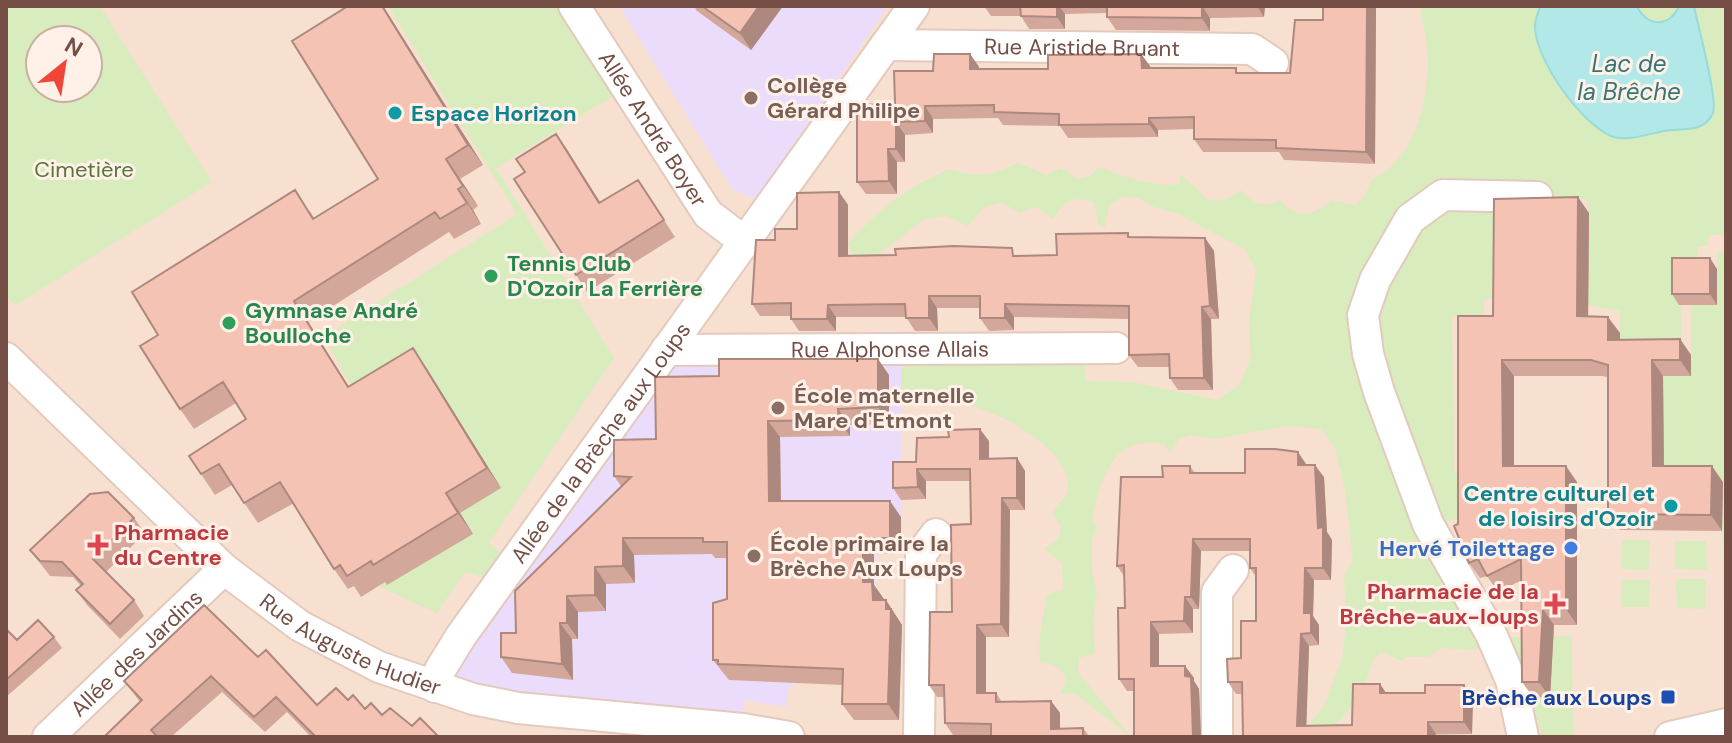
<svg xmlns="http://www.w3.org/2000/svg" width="1732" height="743" font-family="'DM Sans',sans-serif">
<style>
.residential{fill:#f8e0d0;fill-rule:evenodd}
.education{fill:#eadcfa}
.green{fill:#d8ecbd;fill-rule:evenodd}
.water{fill:#b2e8e7;stroke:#98dbda;stroke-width:2}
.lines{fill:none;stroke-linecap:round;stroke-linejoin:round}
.street-casing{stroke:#e4c9bd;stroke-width:34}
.street{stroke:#fff;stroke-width:30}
.wall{fill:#d3a89b}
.shaded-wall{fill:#ac887e}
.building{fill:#f5c3b4;stroke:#ac887e;stroke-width:2}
.education-dot{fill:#8d6e63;stroke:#fff1e7;stroke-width:3}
.culture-dot{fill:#0f9aa8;stroke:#fff1e7;stroke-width:3}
.leisure-dot{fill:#2e9e5b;stroke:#fff1e7;stroke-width:3}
.health-dot{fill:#e0444e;stroke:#fff1e7;stroke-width:3}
.shop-dot{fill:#3f7fe0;stroke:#fff1e7;stroke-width:3}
.transit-dot{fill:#1a4fb4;stroke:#fff1e7;stroke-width:3}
.labels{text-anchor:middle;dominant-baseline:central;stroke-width:6;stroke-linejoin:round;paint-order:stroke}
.street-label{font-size:22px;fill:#754e45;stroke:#fff1e7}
.education-label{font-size:22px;font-weight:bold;fill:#785e54;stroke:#fff1e7;text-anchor:start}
.culture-label{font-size:22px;font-weight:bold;fill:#0d838f;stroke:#fff1e7;text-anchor:start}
.park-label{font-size:22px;fill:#56763a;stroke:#fff1e7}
.leisure-label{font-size:22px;font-weight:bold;fill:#27864d;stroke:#fff1e7;text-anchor:start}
.health-label{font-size:22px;font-weight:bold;fill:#be3a42;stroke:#fff1e7;text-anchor:start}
.shop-label{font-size:22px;font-weight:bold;fill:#366cbe;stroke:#fff1e7;text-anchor:end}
.transit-label{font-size:22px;font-weight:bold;fill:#164399;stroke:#fff1e7;text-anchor:end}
.water-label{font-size:24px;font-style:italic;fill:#357575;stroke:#fff1e7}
</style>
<rect width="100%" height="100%" fill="#feeddf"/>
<!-- residential -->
<path class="residential" d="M6 6H1726V737H6ZM40 40H88V88H40Z"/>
<!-- education -->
<path class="education" d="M619 6H888L757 199 732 189Z
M666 350 902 362V554L875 555V597L884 598V609L789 688 785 707 744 700 741 728 473 699 440 670Z"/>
<!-- green -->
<path class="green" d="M6 6H100L212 182 16 305 6 296ZM40 40H88V88H40Z
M388 6H560L616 94 496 168 614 358 489 543 502 554 485 578 465 572 437 613 382 588 312 476 355 392 323 337 517 214Z
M1421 6H1726V235H1709L1708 246 1698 247V269L1682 305V355L1620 356V311L1588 305 1587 199 1505 197V298L1484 299V316H1452L1454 468 1469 515 1439 524 1491 634 1476 650 1442 648 1428 657H1406L1402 661 1381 652 1374 658 1361 696 1325 737 1304 729 1323 708 1342 658 1346 625 1344 575 1353 561 1345 489 1335 448 1321 429 1288 426 1215 439 1189 435 1179 439 1170 453 1165 445C1113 432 1101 479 1092 518L1097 529 1092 539V570L1097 595 1093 619 1095 653 1079 658 1078 672 1131 737 1074 693 1060 694 1066 680C1062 667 1055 664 1041 663 1036 641 1044 618 1047 595L1063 589 1062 563 1044 549 1059 538 1061 527 1052 512 1067 494C1078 456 1008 417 978 408 957 401 925 406 902 405V362L1085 361V381L1133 382 1217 400 1239 385 1251 358 1249 322 1256 268 1244 249 1176 213 1156 208 1138 198 1121 197 1109 206 1105 227 1099 226 1094 202C1071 195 1066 201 1053 219L1037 207 1019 213 1002 202 983 208 968 226 946 216 925 219 859 269 848 243C881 208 904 189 949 169 980 179 989 175 1018 163L1046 175 1061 168 1078 179 1089 176 1100 167C1122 176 1154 188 1179 184L1181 174 1208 200H1224L1241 190C1252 203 1264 209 1280 200 1295 219 1313 218 1331 200L1355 205 1365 195 1372 179C1420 159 1433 83 1426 37 1424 25 1420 17 1421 6Z
M1717 252H1726L1724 617 1722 531 1640 481V376H1691V305H1717Z
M1622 540H1650L1649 570 1621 569Z
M1675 541H1706L1707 570 1675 569Z
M1676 579H1706V609L1677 608Z
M1621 580H1650L1649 607H1621Z
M1572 636 1573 735 1542 737 1526 675 1511 637Z"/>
<!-- water -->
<path class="water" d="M1540 6H1637C1646 27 1670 28 1679 6H1694C1698 26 1718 100 1713 113 1705 131 1687 129 1671 130 1652 132 1628 143 1611 136 1580 122 1538 63 1535 29 1534 21 1538 14 1540 6Z"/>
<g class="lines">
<defs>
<g id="street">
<path id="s1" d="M574 6 708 214 745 242"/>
<path id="s2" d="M886 45 1252 49 1273 63"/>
<path id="s3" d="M666 350 1116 348"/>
<path id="s4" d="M6 358 224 569 300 626 379 667 473 699 518 708 743 729 789 737"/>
<path id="s5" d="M435 687 440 670 461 636 914 6"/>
<path id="s6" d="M48 737 224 569"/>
<path d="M919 737 921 554 936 534"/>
<path d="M1217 737V592L1233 570"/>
<path d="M1523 737 1511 680 1491 634 1428 524 1379 392 1368 354 1363 315 1375 280 1410 219 1443 195 1537 197"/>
<path d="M1670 737 1726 724"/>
</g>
</defs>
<!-- street casing -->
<use href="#street" class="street-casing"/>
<!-- street -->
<use href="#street" class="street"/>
</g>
<!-- wall -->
<path class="wall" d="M348 6H383L483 165 460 179 478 206 473 210 481 224 454 239 449 232 308 322 349 387 427 369 501 488 460 513 473 534 387 585 385 582 361 597 354 586 348 589 334 569 294 503 258 523 232 485 215 495 201 474 246 419 236 403 194 429 180 409 158 335 310 211 314 218 378 179Z
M694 6H783L751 50 697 11Z
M984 6H1265L1264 17 1210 18V31L1116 30 1107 17V13L1065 14V29H1029L1021 16H991Z
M1323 6H1376L1375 164 1284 160 1279 152H1203L1194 139V129L1158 130V137L1068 138 1060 126 1003 125 998 118 933 119V133L905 135V162H897V194H866L857 182 895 104 933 71 970 54 979 67V69H1048L1141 54 1150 66V68L1240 73H1290L1323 20Z
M556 134 600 202 638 180 675 237 587 292 576 275 525 172Z
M839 192 848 205V256L1057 255 1131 237 1205 238 1214 251 1219 319H1211L1213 390H1178L1170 378 1169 367H1138L1129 355V319L1014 317V330L989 331 980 318V308H937L938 331H915L906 317H836V331H799L791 319V316H760L752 304 775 240 797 229Z
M1589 213 1588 317 1620 333V340L1680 339 1691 355V376H1663L1664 466 1723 482 1722 531 1620 530 1608 514V377L1602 376H1514V466L1577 482V625H1554L1550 698 1533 697 1522 682V580L1498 592 1487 576 1480 578 1469 563 1458 524 1493 316Z
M1717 269V305H1679L1672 294Z
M889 375V424L850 425V436L780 437 781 501 901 517V554H874V585L902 625 899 720H854L842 704 843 685 729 680 713 660 727 599V558H715L712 554 634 555 635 583 606 584V611L578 612V639H572L573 680 512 673 501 657 516 633 621 486 614 476 656 439 719 376Z
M949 437 989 441V459L1017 458 1025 471V510H1010L1009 637H986V693H996L1002 702 1051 701 1060 713V729L1083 728 1089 736H1134V691H1127L1119 679 1125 608 1124 576 1117 566 1163 477 1190 466 1195 473H1245L1298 452 1306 465 1324 477 1327 532 1332 540 1331 580H1314L1313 616 1319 625V645L1309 646 1306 726 1352 725 1380 684 1386 693 1473 697 1472 734 1243 737 1242 694H1236L1228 682 1241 658 1256 621V577L1250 568V551H1201L1199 609H1193V633L1159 634V666H1185L1194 678V681L1199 689 1201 737 991 736 953 735 945 723 944 697H937L929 685 952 612 971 524 970 481H926V499L901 500 893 488 916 462Z
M134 518 145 533 106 572 134 600 144 616 120 639 87 605 76 590 81 586 73 577 50 576 30 550Z
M6 632 17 640 54 637 62 648 6 697Z
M258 657 317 705 348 700 365 709 439 737H311L287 712 265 732 222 692 171 737H104L140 702 124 681Z"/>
<!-- shaded-wall -->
<path class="shaded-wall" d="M382 6H383L483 165 468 145Z
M759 6H783L751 50 740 33Z
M1057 6H1059L1065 14V29L1057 17Z
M1202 6 1210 18V31L1202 18Z
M1257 6H1265L1264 17Z
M1367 6H1376L1375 164 1366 152Z
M970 54 979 67V81L970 69Z
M1141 54 1150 66V81L1142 68Z
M925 106 933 119V133L925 121Z
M1149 118 1158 130V137L1149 124Z
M896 122 905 135V162L896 149Z
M556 134 568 151 611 220 599 203Z
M888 149 897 162V194L889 181Z
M446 159 460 179 478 206 463 186Z
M458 189 473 210 481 224 467 203Z
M839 192 848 205V269L839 256Z
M1578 197 1589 213 1588 332 1577 316Z
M1205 238 1214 251 1219 319 1210 306Z
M1710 258 1717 269V305L1710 294Z
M929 296 937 308 938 331 929 318Z
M294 301 308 322 362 408 348 387Z
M1005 304 1014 317V330L1005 318Z
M828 305 836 317V331L827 319Z
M1202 307 1211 319 1213 390 1204 378Z
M1608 317 1620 333V356L1608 340Z
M1680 339 1691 355V376L1680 360Z
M413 348 427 369 501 488 487 468Z
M878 359 889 375V424L878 407Z
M1502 360 1514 376V482L1503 466Z
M1652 360 1663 376 1664 481 1653 466Z
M838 409 850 425V436L839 420Z
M768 421 780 437 781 517 769 501Z
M980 429 989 441V471L980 459Z
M1298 452 1306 464V477L1298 465Z
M1017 458 1025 471V510L1017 498Z
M1315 465 1324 477 1327 532 1332 540 1331 580 1323 568 1318 528Z
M1566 466 1577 482V625L1566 609Z
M1712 466 1723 482 1722 531 1711 515Z
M917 469 926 481V499L918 487Z
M446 493 460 513 473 534 458 513Z
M1002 498 1010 510 1009 637 1001 624Z
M890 501 901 517V554L890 538Z
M623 538 634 555 635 583 623 566Z
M863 538 874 554V585L884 599V616L873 600 863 582Z
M1193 539 1201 551 1199 609 1191 597Z
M595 567 606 584V611L595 595Z
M1305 568 1314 580 1313 616 1319 625V645L1311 633 1304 613Z
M567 596 578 612V639L567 623Z
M1185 597 1193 609V633L1184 621Z
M886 600 902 625 899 720 888 704Z
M1543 609 1554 625 1550 698 1539 682Z
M1151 622 1159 634V678L1151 666Z
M560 623 572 639 573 680 562 664Z
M977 625 986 637V705L977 693Z
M1301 634 1309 646 1306 737 1297 726Z
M1185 666 1194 678V681L1199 689 1201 737H1193L1185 676Z
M1380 684 1388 696 1380 693Z
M1464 685 1473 697 1472 734 1464 722Z
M1051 701 1060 713V737L1051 729Z
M1428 722 1436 734V737H1428Z"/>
<!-- building -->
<path class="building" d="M348 6H382L468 145 446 159 463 186 458 189 467 203 440 219 435 212 294 301 348 387 413 348 487 468 446 493 458 513 373 565 371 561 347 576 340 565 334 569 280 482 244 503 219 464 201 474 189 456 246 419 223 382 180 409 140 346 158 335 132 292 295 190 313 219 378 179 292 41Z
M702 6H759L740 33Z
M1020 6H1057V17L1021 16Z
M1107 6H1206H1202V18L1107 17Z
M1323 6H1367L1366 152 1276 148V140L1194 139V117L1149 118V124L1059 125V114L994 112V105L925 106V121L896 122V149H888L889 181 857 182V105L895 104 894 71H933L934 54H970V69H1048V55L1141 54 1142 68H1236V73H1290L1295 20H1323Z
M556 134 599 203 638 180 664 220 576 275 514 179 525 172 516 159Z
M839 192V256L896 255 895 249 954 246 1012 248 1013 256 1057 255 1056 234 1128 233V237L1205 238 1210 306 1202 307 1204 378H1170L1169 354 1129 355V306L1005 304V318H980V296H929V318H906L905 304 828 305 827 319H791V303L752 304 756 240H775V229H797V193Z
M1578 197 1577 316 1608 317V340L1680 339V360H1652L1653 466H1712L1711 515 1608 514V365L1591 360H1502L1503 466H1566V609H1543L1539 682H1522L1521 559 1487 576 1478 559 1469 563 1454 526 1458 524V316H1493L1494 199Z
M1672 258H1710V294H1672Z
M719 359H878V407L838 409 839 420 768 421 769 501H890V538H863V582H872L873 600H886V609H891L888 704H842L843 669 718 664V660H713V603L727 599V542H703V538H623V566L595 567V595L567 596V623H560L562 664 501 657V633H516L515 591 631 477 614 476V440L656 439 655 377 719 376Z
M980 429V459L1017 458V498H1002L1001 624 977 625V693H996V702L1051 701V729L1083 728V736H1134V679H1119L1118 608H1125L1124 565 1117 566 1121 477H1163L1162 466H1190V473H1245V449H1275L1298 452V465H1315L1318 528 1323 527V568H1305L1304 613H1311V633L1301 634 1297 726 1352 725 1353 684H1380V693H1425V685H1464V722H1428V737H1243L1242 682H1228L1227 659 1241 658V621H1256V568H1250V539H1193L1191 597H1185L1184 621 1151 622V666H1185V676L1191 677 1193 737H991V724L945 723 944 685H929L930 612H952L951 525 971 524 970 469H917L918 487 893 488V462H916L917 438 949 437 948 430Z
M108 492 134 518 93 559 134 600 110 624 76 590 83 584 62 562 40 561 30 550 90 494Z
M204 605 258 657 266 650 317 705 336 688 348 700 353 695 365 709 371 703 382 715 390 708 412 726 420 718 439 737H316L276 697 254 717 211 676 151 730 158 737H104L142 700 124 681Z
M38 620 54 637 6 680V632L7 630 17 640Z"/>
<!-- markers -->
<g class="education-dot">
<circle cx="751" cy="98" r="8"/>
<circle cx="778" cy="408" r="8"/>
<circle cx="754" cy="556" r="8"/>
</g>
<g class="culture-dot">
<circle cx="395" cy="113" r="8"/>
<circle cx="1671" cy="506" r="8"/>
</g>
<g class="leisure-dot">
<circle cx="491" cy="276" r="8"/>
<circle cx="229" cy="323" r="8"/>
</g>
<g class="health-dot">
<path d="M94 533h8v8h8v8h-8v8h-8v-8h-8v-8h8z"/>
<path d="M1551 592h8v8h8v8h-8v8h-8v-8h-8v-8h8z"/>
</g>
<circle class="shop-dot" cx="1571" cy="548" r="8"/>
<rect class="transit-dot" x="1660" y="689" width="16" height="16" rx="4"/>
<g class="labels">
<!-- street labels -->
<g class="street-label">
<text stroke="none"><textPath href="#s2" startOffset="196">Rue Aristide Bruant</textPath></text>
<text stroke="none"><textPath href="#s1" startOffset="146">Allée André Boyer</textPath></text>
<text stroke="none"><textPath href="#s3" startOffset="224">Rue Alphonse Allais</textPath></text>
<text stroke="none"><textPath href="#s5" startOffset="296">Allée de la Brèche aux Loups</textPath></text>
<text stroke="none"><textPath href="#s4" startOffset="452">Rue Auguste Hudier</textPath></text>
<text stroke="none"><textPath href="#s6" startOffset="122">Allée des Jardins</textPath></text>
</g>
<!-- education labels -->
<g class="education-label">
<text x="767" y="85">Collège<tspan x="767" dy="25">Gérard Philipe</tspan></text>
<text x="794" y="395">École maternelle<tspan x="794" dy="25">Mare d'Etmont</tspan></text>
<text x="770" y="543">École primaire la<tspan x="770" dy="25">Brèche Aux Loups</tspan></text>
</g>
<!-- culture labels -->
<g class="culture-label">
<text x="411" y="113">Espace Horizon</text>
<text x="1655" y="493" text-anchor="end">Centre culturel et<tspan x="1655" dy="25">de loisirs d'Ozoir</tspan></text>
</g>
<!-- park labels -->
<g class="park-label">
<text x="84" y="169">Cimetière</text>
</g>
<!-- leisure labels -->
<g class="leisure-label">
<text x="507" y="263">Tennis Club<tspan x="507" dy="25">D'Ozoir La Ferrière</tspan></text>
<text x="245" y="310">Gymnase André<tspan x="245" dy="25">Boulloche</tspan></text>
</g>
<!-- health labels -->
<g class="health-label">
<text x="114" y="532">Pharmacie<tspan x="114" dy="25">du Centre</tspan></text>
<text x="1539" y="591" text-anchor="end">Pharmacie de la<tspan x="1539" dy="25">Brêche-aux-loups</tspan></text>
</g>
<!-- shop labels -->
<g class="shop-label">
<text x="1555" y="548">Hervé Toilettage</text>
</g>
<!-- transit labels -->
<g class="transit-label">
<text x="1652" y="697">Brèche aux Loups</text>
</g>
<!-- water labels -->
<g class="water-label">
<text x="1629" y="63">Lac de<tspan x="1629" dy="28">la Brêche</tspan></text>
</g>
</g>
<!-- border -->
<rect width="1732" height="743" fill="none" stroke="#754e45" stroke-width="16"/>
<!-- north arrow -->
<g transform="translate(64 64) rotate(30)"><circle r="38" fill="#fff1e7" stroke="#c8b0a6" stroke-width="2"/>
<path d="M0-6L14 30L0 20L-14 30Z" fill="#f1453a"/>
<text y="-12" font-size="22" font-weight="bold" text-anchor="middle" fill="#754e45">N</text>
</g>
</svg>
